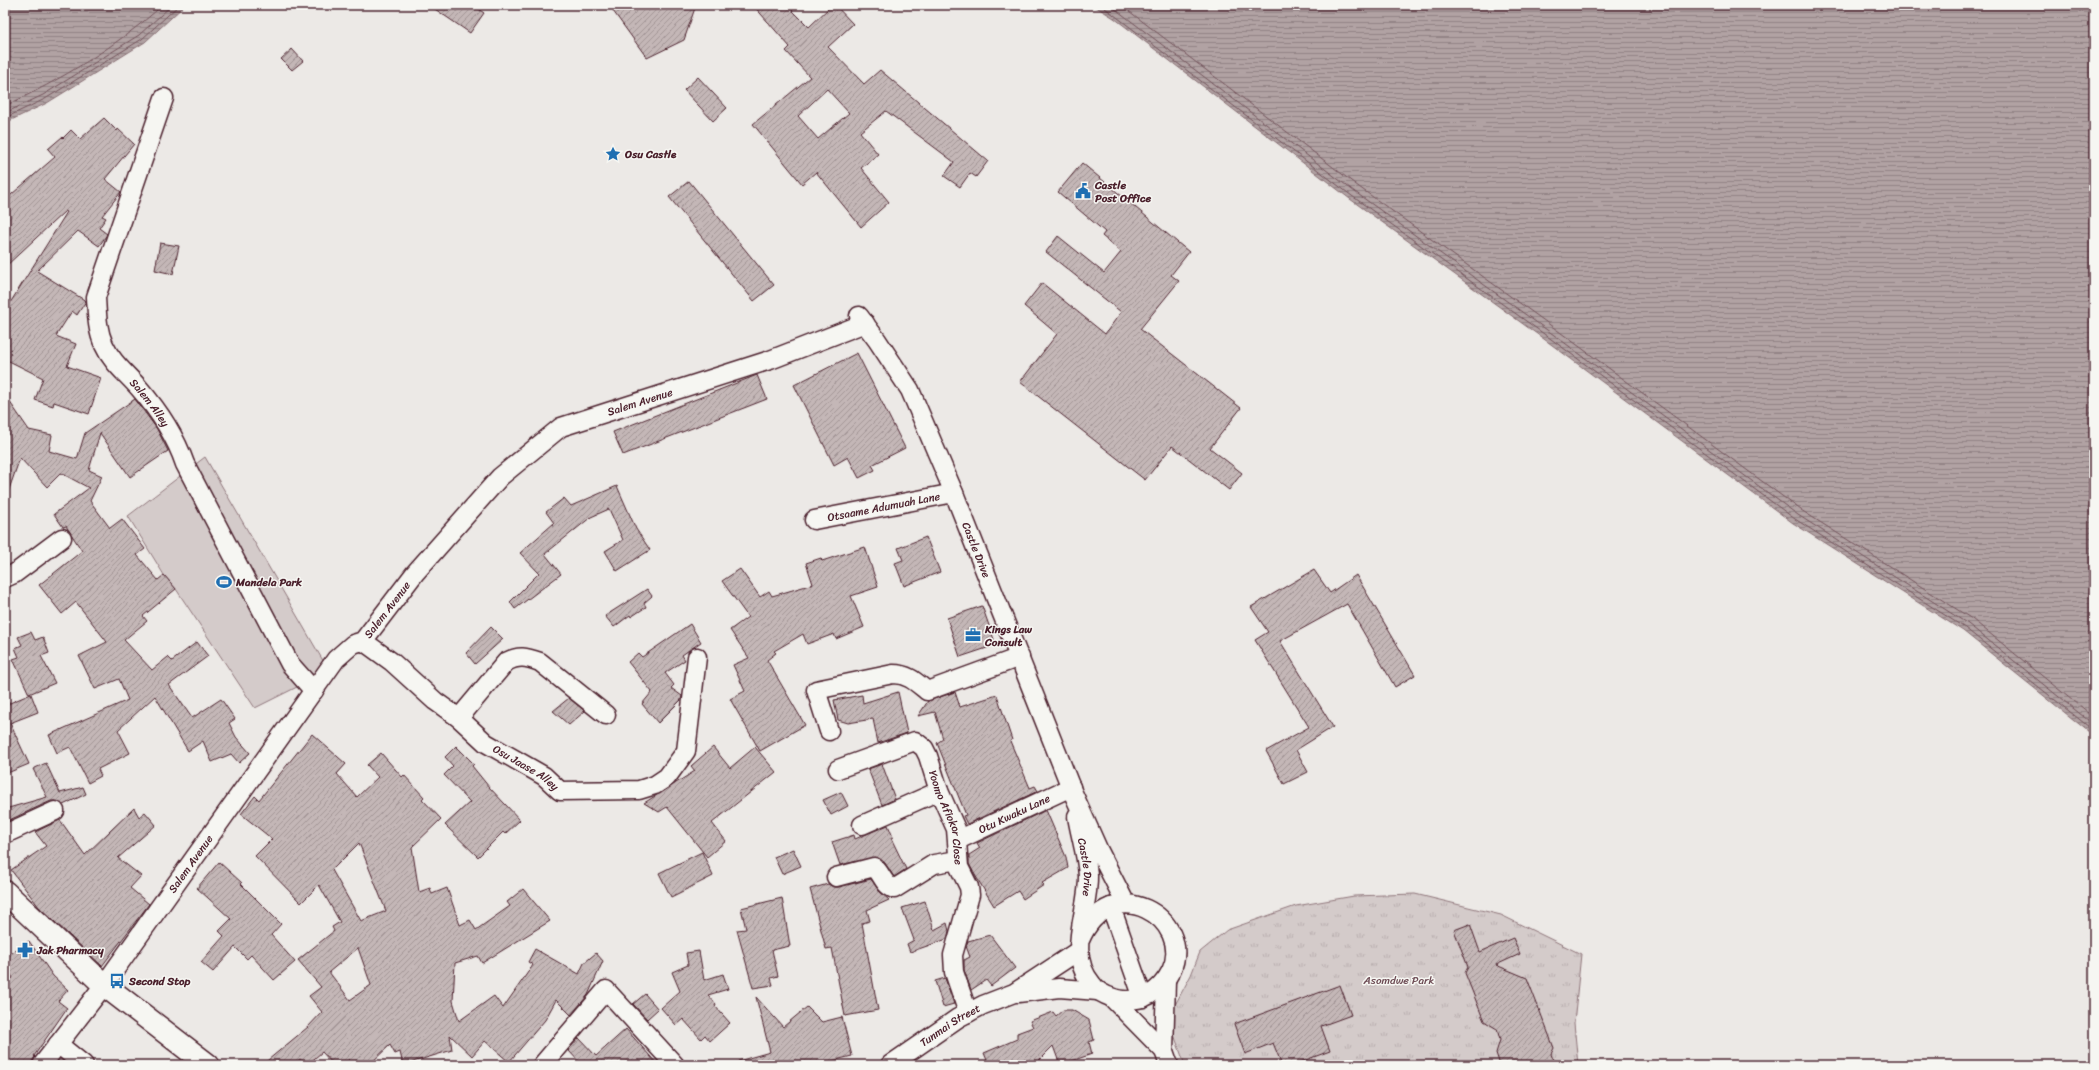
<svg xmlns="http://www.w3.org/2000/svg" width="2099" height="1070" font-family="Sriracha,sans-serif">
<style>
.grass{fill:#d4cbca;stroke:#8f757a}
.park{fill:url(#park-tufts);stroke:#8f757a}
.water{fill:url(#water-rules);stroke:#886e73}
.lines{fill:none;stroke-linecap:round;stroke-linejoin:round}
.shore{stroke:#73535b;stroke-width:1}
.building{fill:url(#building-hatch);stroke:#4a1f2b;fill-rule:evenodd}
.minor-casing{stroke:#4a1f2b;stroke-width:21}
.primary-casing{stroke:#4a1f2b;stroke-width:25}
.minor{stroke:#f6f6f2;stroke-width:18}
.primary{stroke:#f6f6f2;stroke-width:22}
.labels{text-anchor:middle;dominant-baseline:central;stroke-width:3;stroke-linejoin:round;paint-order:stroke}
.poi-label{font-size:11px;font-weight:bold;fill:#4a1f2b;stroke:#f6f6f2;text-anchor:start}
.street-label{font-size:11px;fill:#4a1f2b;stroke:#f6f6f2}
.park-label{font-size:11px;fill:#6c4a53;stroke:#f6f6f2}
</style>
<defs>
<pattern id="park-tufts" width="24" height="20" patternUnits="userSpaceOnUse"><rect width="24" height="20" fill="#d4cbca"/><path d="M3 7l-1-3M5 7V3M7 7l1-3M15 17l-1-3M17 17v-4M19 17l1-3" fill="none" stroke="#b8aeae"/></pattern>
<pattern id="water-rules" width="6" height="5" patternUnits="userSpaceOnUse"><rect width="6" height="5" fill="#b1a2a3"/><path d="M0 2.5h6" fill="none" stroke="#928385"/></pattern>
<pattern id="building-hatch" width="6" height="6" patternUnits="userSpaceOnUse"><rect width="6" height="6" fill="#c4b7b7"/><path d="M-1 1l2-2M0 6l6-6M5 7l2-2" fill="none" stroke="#a19495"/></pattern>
</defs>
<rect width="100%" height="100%" fill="#ece9e6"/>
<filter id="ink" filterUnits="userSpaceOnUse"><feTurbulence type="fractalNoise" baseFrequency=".025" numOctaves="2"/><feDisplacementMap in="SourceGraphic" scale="8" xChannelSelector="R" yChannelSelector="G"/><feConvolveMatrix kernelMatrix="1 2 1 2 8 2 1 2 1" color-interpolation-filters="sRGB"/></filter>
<g filter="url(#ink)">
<!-- grass -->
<path class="grass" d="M205 457 329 671 255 708 176 589 164 575 128 516Z"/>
<!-- park -->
<path class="park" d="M1415 894 1501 915 1581 954 1574 1023 1578 1065H1185L1168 1018 1191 975 1200 952 1227 930 1296 906 1354 896Z"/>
<!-- water -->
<path class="water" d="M5 5H185L145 42 47 103 5 123Z
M1093 5H2094V736L1963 631 1793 523 1548 342 1350 199 1114 18Z"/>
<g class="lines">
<!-- shore -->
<path class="shore" d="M1101 5 1352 196 1551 339 1795 519 1965 628 2094 731
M1110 5 1355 192 1554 335 1798 515 1968 624 2094 725
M1121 5 1359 187 1557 330 1801 510 1972 619 2094 718
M5 106C61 80 117 46 163 5
M5 113 43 95 139 35 172 5
M5 118 45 99 142 39 179 5"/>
</g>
<!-- building -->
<path class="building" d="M429 5H473L484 13 470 33Z
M620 5H696L684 40 647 58 613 11Z
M753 5H787L809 27 832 5H835L853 24 828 47 864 84 880 70 988 161 976 177 970 173 960 187 944 176 954 162 886 111 860 132 878 154 861 168 889 202 861 227 816 172 802 184 753 124 810 77 786 51 790 47ZM827 89 849 113 818 139 798 116Z
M292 49 303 61 292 70 281 59Z
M698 77 727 108 713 121 684 90Z
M104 118 117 131 118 129 134 144 105 179 121 192 102 216 106 218 99 228 107 234 106 236 99 246 78 231 37 271 86 301 77 315 72 311 56 336 76 344 67 366 101 378 89 414 54 402 53 406 35 400 43 378 5 359V311L67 212 65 211 5 267V200L55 157 48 149 62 137 63 138 71 130 80 139Z
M1082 163 1189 252 1171 275 1179 281 1140 329 1241 408 1210 448 1242 473 1229 490 1172 446 1145 480 1020 382 1057 334 1024 306 1042 283 1105 334 1121 312 1046 252 1058 236 1104 273 1121 252 1102 236 1105 232 1058 192Z
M689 181 774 285 754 301 669 197Z
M160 243 179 246 173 274 155 270Z
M857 353 905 448 872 465 875 470 859 478 848 457 834 465 794 385Z
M757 375 767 399 623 455 613 432Z
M5 395 29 430 52 435 49 451 77 459 85 433 135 399 157 429 168 451 130 477 100 433 89 470 102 476 90 501 110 528 122 519 145 549 137 555 158 580 164 575 176 589 143 616 147 621 124 640 152 670 168 657 172 661 197 642 208 656 169 685 192 718 221 699 235 719 229 723 236 737 250 753 239 763 231 754 212 762 203 741 188 751 155 696 118 730 130 753 98 769 101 776 88 783 70 747 57 753 49 735 128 700 119 679 95 689 79 656 107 642 76 602 62 614 39 585 82 551 66 526 63 527 54 514 89 488 61 473 47 487 20 458 7 495H5Z
M617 486 636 529 650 550 617 571 605 551 623 540 609 509 591 517 545 554 561 574 515 609 510 602 539 573 520 553 554 523 546 512 564 498 571 506Z
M926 537 940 572 904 586 895 563 903 560 898 548Z
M865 547 878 587 851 596 864 627 836 639 834 634 807 644 803 634 774 651 776 653 767 660 805 725 760 751 730 699 745 691 733 665 749 658 730 630 748 617 722 581 740 569 760 597 769 591 772 596 813 584 806 563 821 558 822 561Z
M1314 570 1330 593 1356 575 1415 675 1395 687 1347 604 1280 641 1333 727 1296 750 1308 772 1284 784 1266 751 1309 727 1255 640 1268 632 1251 607Z
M647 589 652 596 644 603 646 607 631 617 630 615 614 627 605 616Z
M982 606 996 645 960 657 947 618Z
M690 624 701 642 682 655 685 660 665 673 674 685 671 688 682 696 681 700 658 723 642 704 652 692 628 662 638 653 642 657Z
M491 627 503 639 475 664 466 653Z
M31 632 35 640 43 637 49 653 41 656 55 683 29 694 13 659 19 657 15 648 22 645 18 637Z
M898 692 907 733 878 743 873 719 848 723 838 720 834 700 862 695 863 703Z
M955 692 960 707 997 695 1012 740 1010 741 1030 788 1035 786 1038 791 967 824 963 816 966 815 937 743 943 739 935 712 918 716 928 701Z
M31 694 38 712 10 723 29 764 5 774V705Z
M569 698 585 711 569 725 553 711Z
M312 734 346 764 337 774 357 797 378 777 367 765 381 753 402 777 404 775 424 797 422 799 441 819 412 847 419 892 430 888 432 894 447 888 460 925 470 920 476 930 510 906 507 902 523 889 550 921 482 963 478 956 455 963 453 1001 459 1021 494 996 503 1008 533 965 528 962 535 949 579 974 584 963 596 953 603 961 588 995 571 1015 556 1000 545 1020 509 1062 485 1041 472 1056 450 1035 452 1050 403 1065 400 1052 395 1054 390 1045 369 1065H355L349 1059 343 1065H334L322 1052 307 1065 300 1059 293 1065H262L308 1027 322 1012 309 996 321 987 298 960 334 931 332 927 340 922 319 885 301 903 255 856 272 839 241 814 255 796 259 800ZM359 843 386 911 361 921 332 870ZM358 948 371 985 350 1000 329 972Z
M456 746 474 764 472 766 489 787 520 820 505 834 503 832 478 857 445 825 470 802 444 775 453 766 445 757Z
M713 747 730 768 755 747 776 772 712 823 726 841 707 857 667 807 659 812 644 803 695 771 691 766Z
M46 763 60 793 83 787 86 794 63 805 56 801H51L5 822V809L47 797 33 769Z
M882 764 895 799 882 805 868 769Z
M841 792 848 806 831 815 823 800Z
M134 808 139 817 145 812 156 825 118 858 141 876 130 888 149 904 102 966 39 907 11 870 46 846 35 832 60 820 85 855Z
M1046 810 1066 857 1068 868 1042 883 1044 885 1023 899 1018 891 994 906 975 875 969 864V855L980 848 977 843Z
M888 825 893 837 891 838 906 869 894 877 885 863 876 857 840 865 832 842 854 835 855 839Z
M793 849 801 866 782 874 774 857Z
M702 852 713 876 671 897 659 873Z
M219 862 242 883 241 884 281 924 271 935 295 962 274 980 251 955 247 959 235 947 213 972 201 962 224 936 219 931 231 919 197 888Z
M871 879 879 891 889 900 867 910 870 921 862 923 878 1010 845 1016 832 948 826 949 810 889 828 884 833 887H839Z
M782 898 790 946 772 950 778 976 771 978 773 985 753 988 737 930 746 929 741 908Z
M925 901 934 930 947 923 949 931 947 939 910 952 907 944 914 940 902 908Z
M1470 924 1480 952 1513 938 1520 954 1496 965 1527 978 1554 1048 1551 1054 1555 1065H1500L1496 1053 1500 1040 1497 1029 1484 1021 1465 973 1468 967 1454 930Z
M990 935 1015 968 991 986 986 980 971 990 964 970V960L970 957 966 946 968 941Z
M29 941 53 976 68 990 58 1001 67 1008 34 1056 35 1057 30 1065H5V983L13 978 5 965V957Z
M699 951 704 980 723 974 728 989 708 995 716 1004 715 1006 730 1023 710 1041 705 1035 701 1039 683 1019 676 1025 661 1008 680 991 672 972 688 965 686 953Z
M945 978 954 1004 943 1007 935 981Z
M1340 985 1351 1015 1321 1026 1330 1051 1292 1065H1282L1273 1043 1245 1054 1234 1024Z
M645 994 658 1009 647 1019 633 1004Z
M756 997 783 1027 807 1007 822 1022 842 1017 852 1056 815 1065H739L738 1061 770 1052Z
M1063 1010H1072L1089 1020 1094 1040 1089 1042 1092 1054 1060 1065 1053 1046 1035 1064 989 1065 984 1053 1017 1039V1033L1033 1027 1030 1021 1053 1012 1056 1016Z
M626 1029 658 1065H582L568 1050 579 1038 596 1056Z"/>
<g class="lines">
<defs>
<g id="minor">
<path id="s1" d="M164 98 96 297C97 314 97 330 104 345 112 363 127 374 139 388 159 411 175 435 185 464L290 664 314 691"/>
<path id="s2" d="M859 316 877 340 910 390 954 493 1073 793 1098 849 1126 904"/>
<path id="s3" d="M814 520 954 493"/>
<path d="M5 578 14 574 62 538"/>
<path id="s4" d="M363 641 392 662 435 701 459 718 486 743 544 776 560 791 639 790 655 785 667 777 686 751 697 657"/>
<path d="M459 718 506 662C519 655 526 657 540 662L606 715"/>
<path d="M829 731 816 690 893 674C908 674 916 682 927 691L1020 657"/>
<path id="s5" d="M838 769 915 741 924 748 928 756 939 791 956 829 959 867 969 887 970 895 953 955 954 972 968 1013"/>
<path id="s6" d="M1077 816C1080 835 1087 856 1088 876 1089 912 1065 952 1092 984 1094 987 1097 990 1100 992 1115 1001 1133 1003 1149 995 1159 989 1166 981 1171 971 1195 919 1111 868 1080 940"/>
<path d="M862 825 939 791"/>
<path d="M5 834 55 811"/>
<path id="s7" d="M958 840 1071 787"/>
<path d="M836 877 874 867C882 873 883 885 894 889L934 864 958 860"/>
<path d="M1111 907 1143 998"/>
<path d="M1166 981 1164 1051 1169 1065"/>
<path d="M1018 993 1059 988 1098 991"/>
<path d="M1112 998 1164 1051"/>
<path d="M58 1044 84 1065"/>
<path id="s8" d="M42 1065 104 985 336 659 353 644 363 641 415 573 500 477 561 427 770 360 865 323"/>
<path d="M542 1065 606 990 675 1065"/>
<path id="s9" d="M890 1065 958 1018 983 1005 1014 993 1078 951"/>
</g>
<path id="primary" d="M5 892 104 985 208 1065"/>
</defs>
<!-- minor casing -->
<use href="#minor" class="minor-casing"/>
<!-- primary casing -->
<use href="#primary" class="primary-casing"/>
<!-- minor -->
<use href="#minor" class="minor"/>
<!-- primary -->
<use href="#primary" class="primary"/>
</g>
</g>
<!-- icons -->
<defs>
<symbol id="sight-bare" viewBox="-9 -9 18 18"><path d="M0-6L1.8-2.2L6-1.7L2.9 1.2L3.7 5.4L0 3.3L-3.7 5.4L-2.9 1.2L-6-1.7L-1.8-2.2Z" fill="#1f6fb2" stroke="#f6f6f2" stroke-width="2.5" paint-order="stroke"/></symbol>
<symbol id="civic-bare" viewBox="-9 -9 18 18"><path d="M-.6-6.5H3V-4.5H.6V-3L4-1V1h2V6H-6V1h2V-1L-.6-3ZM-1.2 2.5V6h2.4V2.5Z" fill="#1f6fb2" stroke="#f6f6f2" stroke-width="2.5" paint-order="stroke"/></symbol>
<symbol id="stadium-bare" viewBox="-9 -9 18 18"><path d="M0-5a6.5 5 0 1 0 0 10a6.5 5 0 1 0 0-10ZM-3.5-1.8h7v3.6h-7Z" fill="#1f6fb2" stroke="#f6f6f2" stroke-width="2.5" paint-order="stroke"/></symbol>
<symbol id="office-bare" viewBox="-9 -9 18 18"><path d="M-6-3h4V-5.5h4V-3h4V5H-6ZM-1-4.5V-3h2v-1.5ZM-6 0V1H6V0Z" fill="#1f6fb2" stroke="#f6f6f2" stroke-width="2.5" paint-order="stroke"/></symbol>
<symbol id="pharmacy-bare" viewBox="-9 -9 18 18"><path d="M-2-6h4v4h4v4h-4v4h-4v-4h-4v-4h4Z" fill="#1f6fb2" stroke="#f6f6f2" stroke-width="2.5" paint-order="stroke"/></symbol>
<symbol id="bus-bare" viewBox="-9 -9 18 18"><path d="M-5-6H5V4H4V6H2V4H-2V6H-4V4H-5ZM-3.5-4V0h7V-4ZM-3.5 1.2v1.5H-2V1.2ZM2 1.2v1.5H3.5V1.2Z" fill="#1f6fb2" stroke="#f6f6f2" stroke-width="2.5" paint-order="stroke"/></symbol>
</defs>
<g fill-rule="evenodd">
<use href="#sight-bare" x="602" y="143" width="22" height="22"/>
<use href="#civic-bare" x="1072" y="180" width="22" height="22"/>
<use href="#stadium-bare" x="213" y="571" width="22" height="22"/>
<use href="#office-bare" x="962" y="624" width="22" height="22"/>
<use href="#pharmacy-bare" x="14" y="939" width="22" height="22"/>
<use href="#bus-bare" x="106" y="970" width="22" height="22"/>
</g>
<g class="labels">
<!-- poi labels -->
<g class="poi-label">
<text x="625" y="154">Osu Castle</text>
<text x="1095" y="185">Castle<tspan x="1095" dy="13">Post Office</tspan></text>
<text x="236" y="582">Mandela Park</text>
<text x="985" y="629">Kings Law<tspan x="985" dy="13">Consult</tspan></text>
<text x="37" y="950">Jak Pharmacy</text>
<text x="129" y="981">Second Stop</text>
</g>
<!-- street labels -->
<g class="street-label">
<text stroke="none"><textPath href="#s8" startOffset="910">Salem Avenue</textPath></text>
<text stroke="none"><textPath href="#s1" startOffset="333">Salem Alley</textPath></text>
<text stroke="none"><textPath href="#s3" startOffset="71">Otsaame Adumuah Lane</textPath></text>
<text stroke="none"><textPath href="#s2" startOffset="263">Castle Drive</textPath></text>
<text stroke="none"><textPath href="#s8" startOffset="574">Salem Avenue</textPath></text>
<text stroke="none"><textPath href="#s4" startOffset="207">Osu Jaase Alley</textPath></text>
<text stroke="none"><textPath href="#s7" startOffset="62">Otu Kwaku Lane</textPath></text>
<text stroke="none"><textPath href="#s5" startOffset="167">Yoomo Afiokor Close</textPath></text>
<text stroke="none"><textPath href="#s8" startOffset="250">Salem Avenue</textPath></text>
<text stroke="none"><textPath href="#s6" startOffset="52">Castle Drive</textPath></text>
<text stroke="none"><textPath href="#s9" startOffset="72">Tunmai Street</textPath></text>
</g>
<!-- park labels -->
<g class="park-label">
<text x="1399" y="980">Asomdwe Park</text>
</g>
</g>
<!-- margin -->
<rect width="2099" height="1070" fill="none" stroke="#f6f6f2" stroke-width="20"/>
<rect x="10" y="10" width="2079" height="1050" fill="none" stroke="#4a1f2b" stroke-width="1.5" filter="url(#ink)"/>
</svg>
